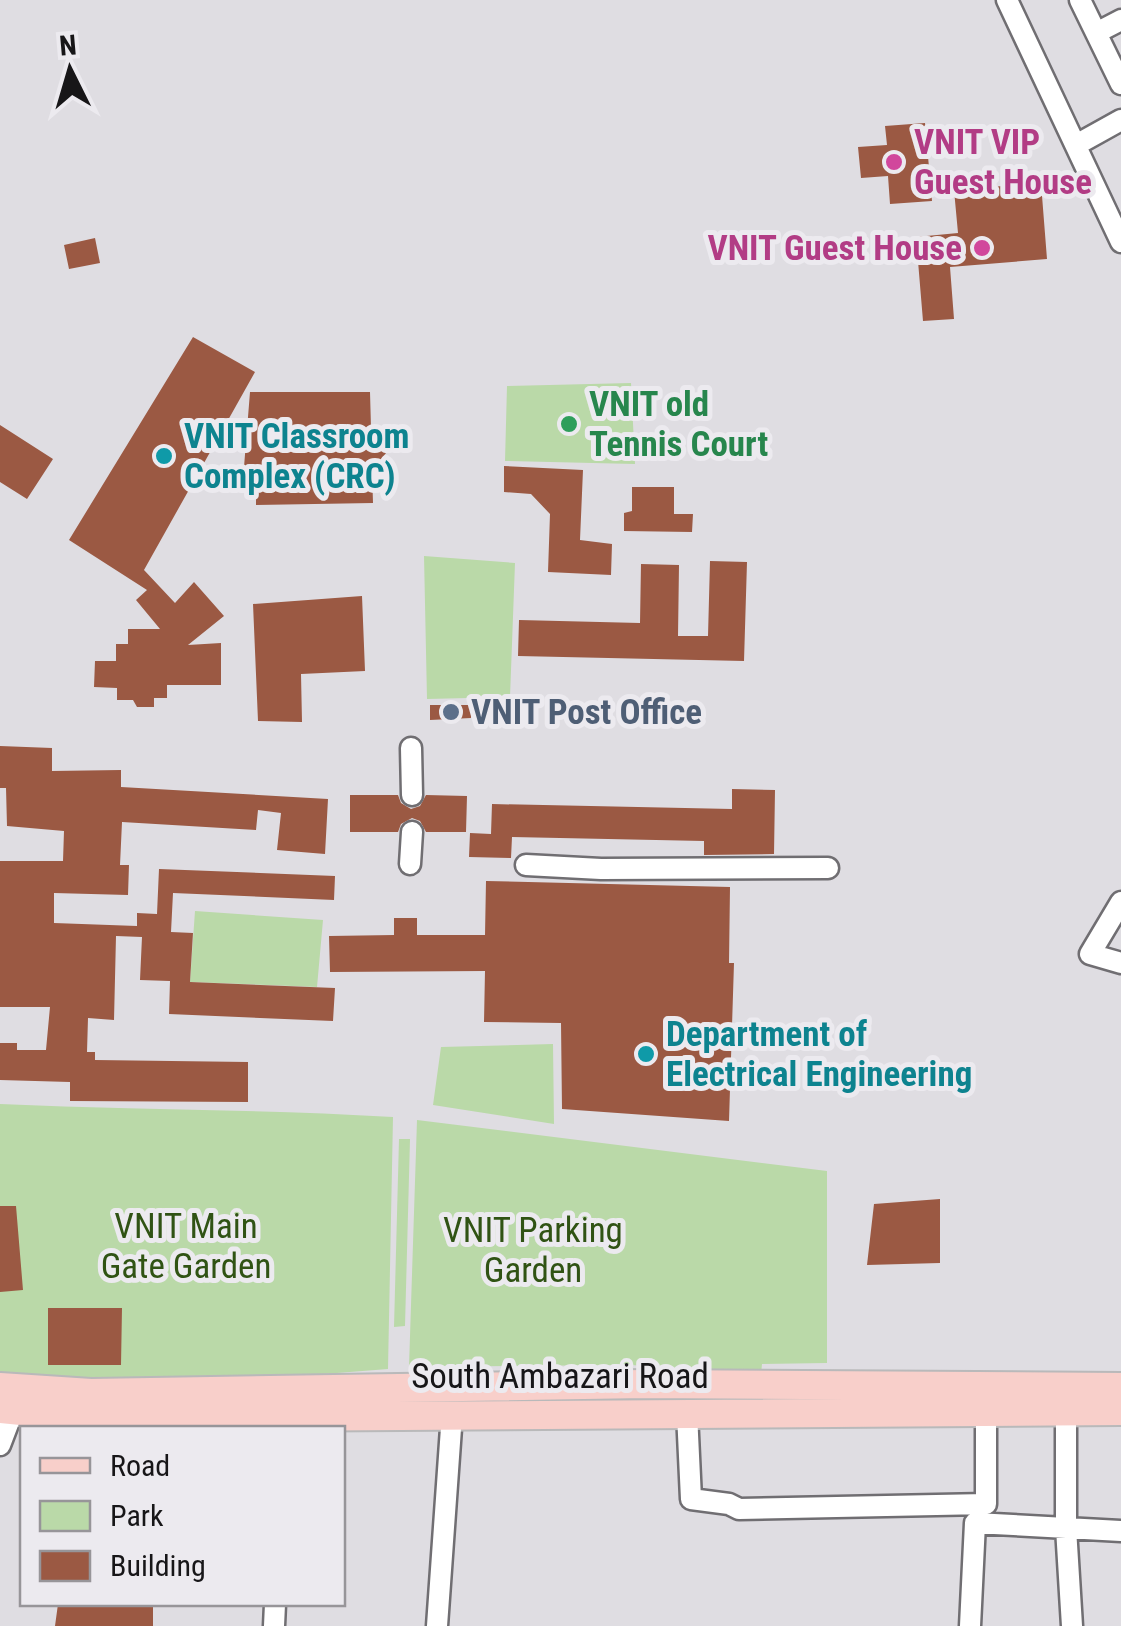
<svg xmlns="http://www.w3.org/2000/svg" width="1121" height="1626" font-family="'Roboto Condensed',sans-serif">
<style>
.green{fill:#bad9a8}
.building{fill:#9b5943}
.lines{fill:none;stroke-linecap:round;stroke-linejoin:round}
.minor-casing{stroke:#706e72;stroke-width:25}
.major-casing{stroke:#b9b9ba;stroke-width:32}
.minor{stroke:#fff;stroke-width:20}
.major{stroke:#f8cfca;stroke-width:28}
.hotel-dot{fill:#d1479c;stroke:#eceaef;stroke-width:4}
.leisure-dot{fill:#2e9e5b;stroke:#eceaef;stroke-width:4}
.culture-dot{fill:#0f9aa8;stroke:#eceaef;stroke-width:4}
.service-dot{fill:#5c6f8a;stroke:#eceaef;stroke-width:4}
.labels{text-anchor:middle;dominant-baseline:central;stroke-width:10;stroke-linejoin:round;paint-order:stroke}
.hotel-label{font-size:35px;font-weight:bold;fill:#b23c85;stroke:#eceaef;text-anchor:start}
.leisure-label{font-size:35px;font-weight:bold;fill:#27864d;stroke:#eceaef;text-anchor:start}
.culture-label{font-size:35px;font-weight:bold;fill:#0d838f;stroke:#eceaef;text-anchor:start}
.service-label{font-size:35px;font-weight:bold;fill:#4e5e75;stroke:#eceaef;text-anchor:start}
.park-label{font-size:35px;fill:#305314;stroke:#eceaef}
.street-label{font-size:35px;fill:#171618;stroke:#eceaef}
</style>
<rect width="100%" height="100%" fill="#dfdde2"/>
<!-- green -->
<path class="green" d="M631 383 635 464 505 461 507 386Z
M424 556 515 563 510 697 427 699Z
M195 911 323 920 317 987 190 982Z
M553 1044 554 1124 433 1105 441 1047Z
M0 1104C131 1110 262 1109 393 1117L388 1369 185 1385 0 1377Z
M417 1120 827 1171V1363L762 1364 761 1374 631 1365 409 1367Z
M399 1139H410L405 1326 394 1327Z"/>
<!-- building -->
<path class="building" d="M925 123 932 201 890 204 888 176 861 178 858 147 887 145 885 126Z
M1041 183 1047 259 950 267 954 319 923 321 916 237 958 233 954 190Z
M95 238 100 263 69 269 64 245Z
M193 337 255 372 144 570 175 603 194 582 224 616 188 645 221 643V685H167V698H154V707H137L133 700H117V688L94 687 95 661H116V644H128V629H160L136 600 147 590 69 540Z
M250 392H370L371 428 391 447 372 470 373 503 256 505V469L244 467Z
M0 425 53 459 27 499 0 482Z
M504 466 583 470 580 540 612 544 611 575 548 572 550 514 531 494 504 492Z
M632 487H674V514H693L692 532 624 531V513L632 511Z
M710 561 747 562 744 661 518 656 519 620 640 623 641 564 679 565 678 636H708Z
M362 596 365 671 301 674 302 722 258 721 253 604Z
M430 705H471V718L430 720Z
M0 746 52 748V771L121 770V787L328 799 325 854 277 850 281 813 258 810 256 830 122 822 120 865H129L128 895 54 893V923L137 926V913L157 914 159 869 335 876 334 900 173 893 171 932 193 933 190 982 335 988 333 1021 169 1014 170 981 140 980 142 937 116 936 114 1020 88 1018 87 1052H95V1060L248 1062V1102L70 1101V1082L0 1080V1043H17V1050H46L50 1007H0V861H63L64 831 7 826 6 788H0Z
M732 789 775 790 774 854 704 855V841L512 837 511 858 469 857 470 833 491 834 492 804 732 809Z
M350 795H398L401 803 411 809 420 806 426 795 467 796 466 832H426L420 821 412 818 401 824 398 832H350Z
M486 881 730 887 729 963H734L729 1121 562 1109 561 1023 484 1022 485 971 330 972 329 936 394 935V918H417V935H485Z
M940 1199V1263L867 1265 874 1204Z
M0 1206H16L23 1290 0 1292Z
M48 1308H122L121 1365H48Z
M58 1604H153V1626H55Z"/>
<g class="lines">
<defs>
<path id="minor" d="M1007 0 1121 242
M1080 0 1121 84
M1096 33 1121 20
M1076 145 1121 120
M411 748 412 795
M410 864 412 832
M526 865 601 869 828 868
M1121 902 1090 954 1121 963
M1066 1398V1528L1072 1626
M687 1413 691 1499 729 1504 739 1509 986 1504V1413
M0 1445 13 1411
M274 1626 275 1604
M437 1626 452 1414
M970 1626 975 1523 1121 1531"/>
<path id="major" d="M0 1387 91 1393 644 1384 1121 1387
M0 1409 91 1418 1121 1411"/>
</defs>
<!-- minor casing -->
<use href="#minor" class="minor-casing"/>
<!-- major casing -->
<use href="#major" class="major-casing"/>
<!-- minor -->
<use href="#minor" class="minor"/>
<!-- major -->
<use href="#major" class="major"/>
</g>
<!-- markers -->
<g class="hotel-dot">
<circle cx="894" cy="162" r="10"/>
<circle cx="982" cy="248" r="10"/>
</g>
<circle class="leisure-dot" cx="569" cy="424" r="10"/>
<g class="culture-dot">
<circle cx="164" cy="456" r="10"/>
<circle cx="646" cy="1054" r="10"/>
</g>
<circle class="service-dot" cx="451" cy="712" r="10"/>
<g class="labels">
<!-- hotel labels -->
<g class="hotel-label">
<text x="914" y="142">VNIT VIP<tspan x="914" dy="40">Guest House</tspan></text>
<text x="962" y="248" text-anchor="end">VNIT Guest House</text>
</g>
<!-- leisure labels -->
<g class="leisure-label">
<text x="589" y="404">VNIT old<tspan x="589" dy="40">Tennis Court</tspan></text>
</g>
<!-- culture labels -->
<g class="culture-label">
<text x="184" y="436">VNIT Classroom<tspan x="184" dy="40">Complex (CRC)</tspan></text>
<text x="666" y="1034">Department of<tspan x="666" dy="40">Electrical Engineering</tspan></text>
</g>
<!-- service labels -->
<g class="service-label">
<text x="471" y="712">VNIT Post Office</text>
</g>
<!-- park labels -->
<g class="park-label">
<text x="186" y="1226">VNIT Main<tspan x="186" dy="40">Gate Garden</tspan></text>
<text x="533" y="1230">VNIT Parking<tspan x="533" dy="40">Garden</tspan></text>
</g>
<!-- street labels -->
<g class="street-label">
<text x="560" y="1376">South Ambazari Road</text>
</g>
</g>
<!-- legend -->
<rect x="20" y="1426" width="325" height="180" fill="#eceaef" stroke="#979599" stroke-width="2.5"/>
<rect x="40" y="1458" width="50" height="15" fill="#f8cfca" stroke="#979599" stroke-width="2.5"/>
<text x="110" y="1476" font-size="30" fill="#171618">Road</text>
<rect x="40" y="1501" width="50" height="30" fill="#bad9a8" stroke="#979599" stroke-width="2.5"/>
<text x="110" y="1526" font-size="30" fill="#171618">Park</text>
<rect x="40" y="1551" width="50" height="30" fill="#9b5943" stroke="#979599" stroke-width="2.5"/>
<text x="110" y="1576" font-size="30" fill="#171618">Building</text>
<!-- north arrow -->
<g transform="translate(70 70) rotate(355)" stroke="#eceaef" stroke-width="8" paint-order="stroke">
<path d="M0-8L18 38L0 25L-18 38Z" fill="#171618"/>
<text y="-15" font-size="28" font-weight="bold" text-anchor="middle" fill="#171618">N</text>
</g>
</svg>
